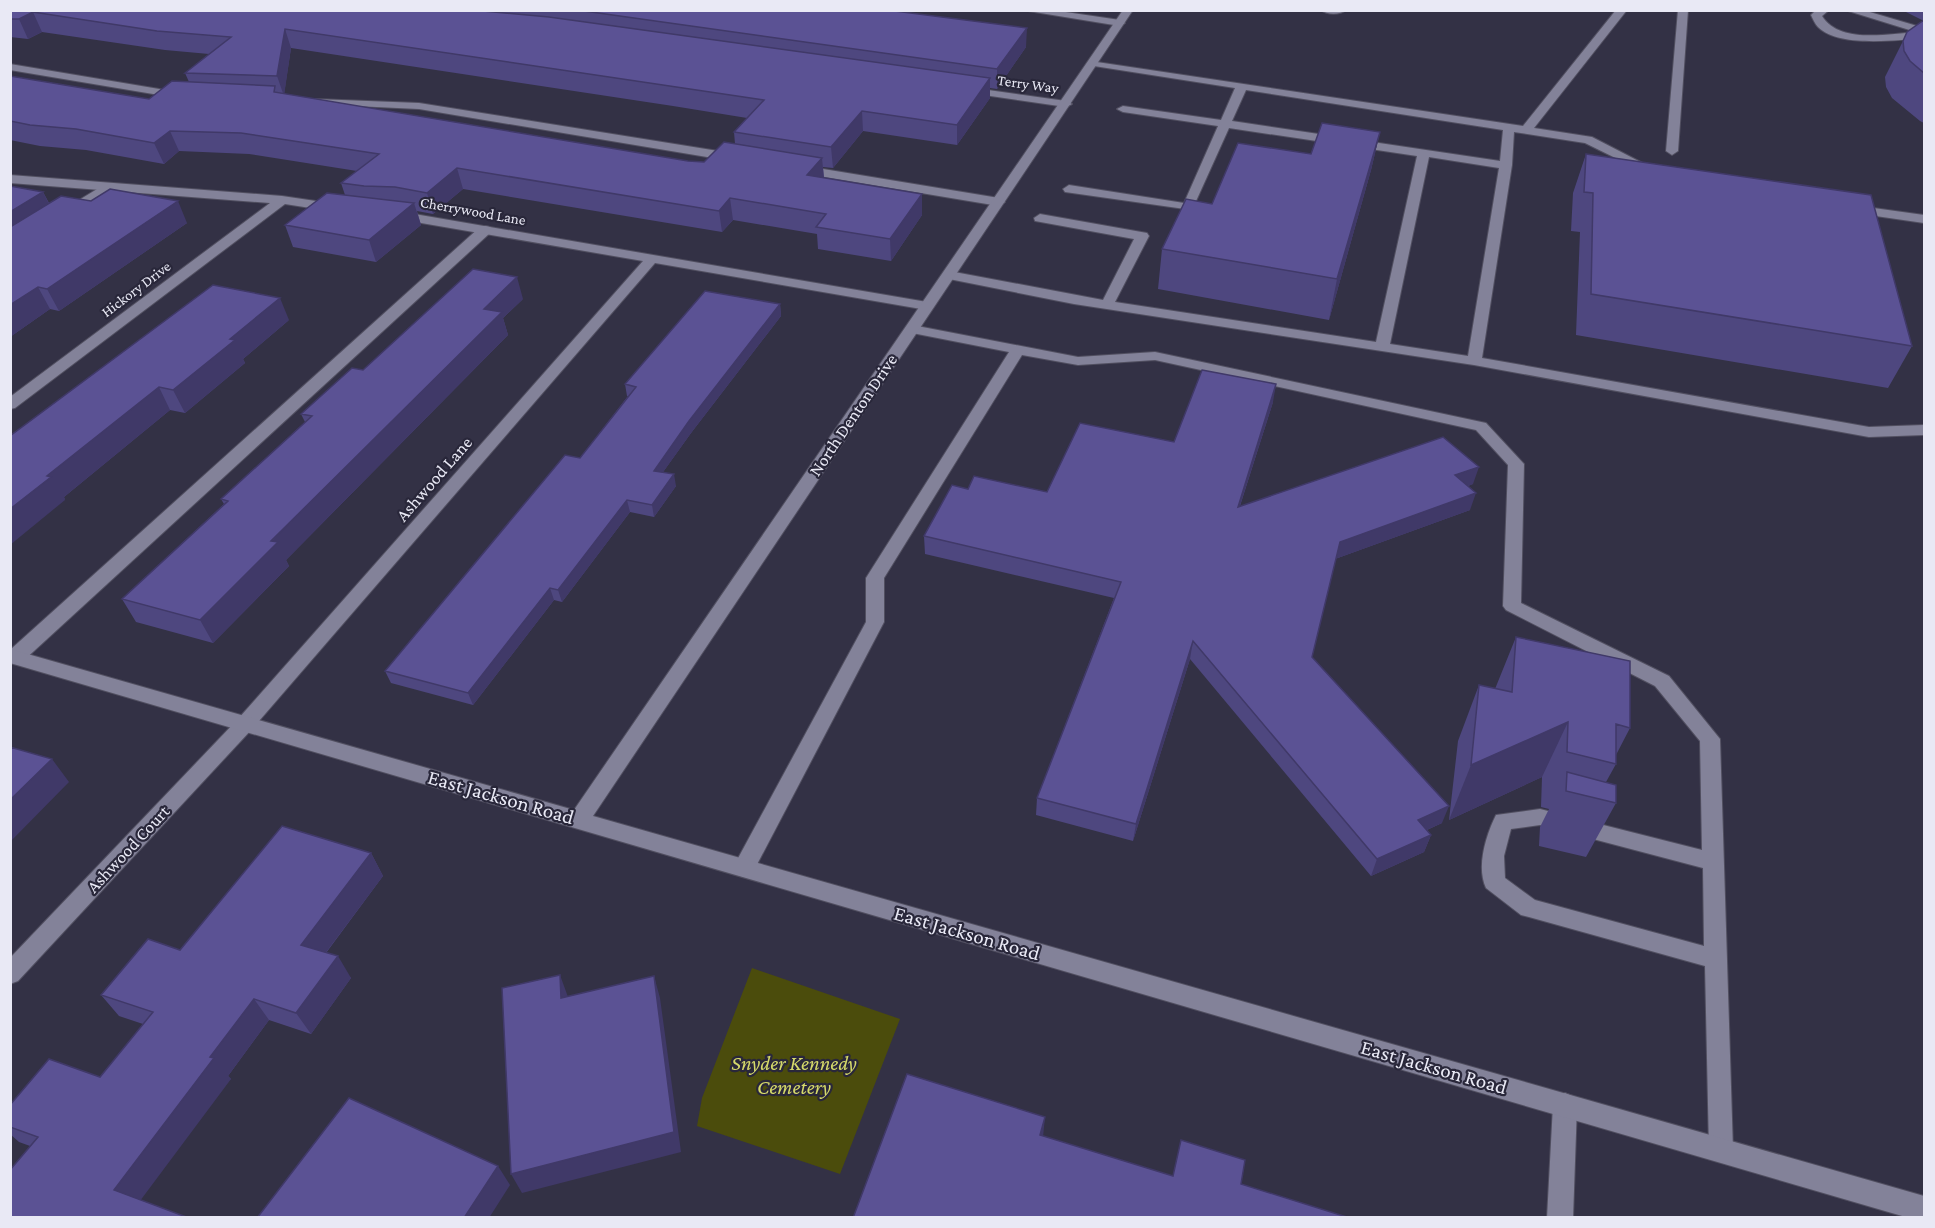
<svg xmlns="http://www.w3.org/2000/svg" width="1935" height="1228" font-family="'Crimson Pro',serif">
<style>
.green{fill:#4b4c0c}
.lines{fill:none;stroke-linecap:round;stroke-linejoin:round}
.lane-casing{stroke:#514f60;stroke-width:2}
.street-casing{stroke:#514f60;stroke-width:2}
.secondary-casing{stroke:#514f60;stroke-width:2}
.lane{fill:#838299;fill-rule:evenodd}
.street{fill:#838299;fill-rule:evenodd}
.secondary{fill:#838299;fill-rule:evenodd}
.wall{fill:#4e477f;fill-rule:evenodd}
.shaded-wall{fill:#403968}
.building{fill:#5b5294;stroke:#403968;stroke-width:1.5}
.labels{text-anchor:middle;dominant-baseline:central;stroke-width:4.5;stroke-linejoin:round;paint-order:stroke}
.far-street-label{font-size:15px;fill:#e9e9f5;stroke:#29273a}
.street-label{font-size:18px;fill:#e9e9f5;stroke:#29273a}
.near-street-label{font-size:21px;fill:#e9e9f5;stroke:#29273a}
.near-park-label{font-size:21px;font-style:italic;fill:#d6da6a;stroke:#29273a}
</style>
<rect width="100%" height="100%" fill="#333145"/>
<!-- green -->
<path class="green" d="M752 968 900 1019 840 1174 697 1126 702 1098Z"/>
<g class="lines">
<defs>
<path id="lane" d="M1022 10H1052L1120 20 1125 23 1120 26Z
M1321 10H1346C1340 15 1327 15 1321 10Z
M1616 10H1627L1534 128 1592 137 1658 171 1656 174H1648L1585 143 1514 132 1512 165 1482 358 1869 427 1924 425V435L1869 437 1474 365 1074 304 949 279 942 275 949 271 1103 300 1134 239 1035 221 1034 218 1040 214 1147 233 1149 236 1115 302 1376 342 1417 156 1229 128 1192 210 1065 192 1063 189 1069 185 1184 203 1218 126 1123 112 1117 109 1123 106 1221 120 1235 88 1094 66 1089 63 1090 61 1523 126ZM1246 90 1503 130 1500 161 1232 121ZM1429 157 1499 168 1468 356 1390 344Z
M1678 10H1688L1678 151 1672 155 1666 151Z
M1816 10H1829L1822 16C1839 44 1888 34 1916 32L1845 10H1863L1924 28V38C1898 40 1839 48 1818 27 1815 24 1813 19 1811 15Z
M10 64 183 93 189 96 183 99 10 70Z
M316 99 419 103 737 154 743 158 737 162 419 109 312 104 310 102Z
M799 165 999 198 1005 202 999 206 795 172 793 169Z
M107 183 111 184 113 187 111 190 71 217H61L60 214 61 211Z
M1852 205 1924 215V223L1848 212 1846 209Z
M485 226 490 227 492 230 490 233 22 662H10V650L480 227Z
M912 325 1078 357 1155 352 1486 423 1524 464 1521 603 1669 676 1720 739 1733 1150 1730 1159 1721 1162 1712 1159 1709 1150 1705 966 1529 917 1521 915 1486 888C1476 867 1486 835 1496 815L1540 809 1702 850 1700 741 1655 686 1506 610 1503 606 1508 465 1476 430 1155 360 1078 365 1022 355 884 578V622L752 874 744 877 736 874 733 868 736 862 866 622V578L1009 352 907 332 905 329ZM1540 825 1703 868 1704 946 1535 900 1505 878 1504 856 1511 829Z"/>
<path id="street" d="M967 87 1066 101 1072 104 1066 107 963 92V88Z
M10 175 282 196 336 204 342 208 336 212 285 204 15 408 10 409V397L270 203 10 183Z
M397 211 927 302 934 306 927 310 655 263 252 729 18 981 10 984V958L238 719 643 261 392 218 391 215Z
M1565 1093 1574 1097 1577 1105 1573 1218H1547L1553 1105 1556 1097Z"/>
<path id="secondary" d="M1123 10H1133L593 816 1924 1196V1218H1909L10 663V649L574 810Z"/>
</defs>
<!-- lane casing -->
<use href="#lane" class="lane-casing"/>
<!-- street casing -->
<use href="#street" class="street-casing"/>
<!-- secondary casing -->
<use href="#secondary" class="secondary-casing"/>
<!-- lane -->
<use href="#lane" class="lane"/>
<!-- street -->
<use href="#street" class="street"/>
<!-- secondary -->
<use href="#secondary" class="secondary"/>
</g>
<!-- wall -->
<path class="wall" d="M10 10H905L903 13 1026 47 997 89 990 88V98L957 145 863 131 833 168 823 167 824 178 922 194V215L891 261 818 249 817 234 733 220 722 232 463 189 433 214 417 211 421 225 376 262 293 247 285 225 345 195 341 183 357 171 249 154 179 151 164 164 86 150 40 146 10 140V76L149 99 189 82 185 73 209 54 165 50 42 32 28 39 10 37ZM291 48 673 106 747 118 734 132 735 144 704 162 688 161 284 94Z
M1902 10H1924V123L1920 121 1892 98 1886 87 1885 77 1903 41 1924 21Z
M1380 132 1371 170 1329 320 1158 289 1162 249 1212 204 1311 154Z
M1586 154 1912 346 1888 388 1576 335 1580 232 1571 231 1573 193Z
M43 192 49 203 187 223 59 311 50 309 10 337Z
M523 299 503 318 508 335 286 560 289 566 213 643 136 622 122 599 224 504 221 499 305 422 301 414 363 370Z
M780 304 781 316 691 433 663 472 676 486 654 517 630 512 562 602 554 600 473 705 391 683 385 671 580 458 628 396H627L625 384Z
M289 320 243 359 245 363 185 413 170 410 64 497 65 500 10 436Z
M1273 402 1240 506 1473 484 1468 486 1470 510 1335 559 1312 657 1442 823 1427 830 1431 835 1424 852 1371 876 1190 659 1133 841 1036 815 1037 798 1114 598 925 554 924 536 968 489 1047 492 1174 442Z
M1516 637 1630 728 1616 755V764L1606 782 1616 803 1586 857 1539 846 1540 827 1549 809 1541 807 1542 777 1449 820 1458 741 1479 685 1495 689Z
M371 853 383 876 326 953 351 978 311 1034 269 1020 228 1076 231 1079 10 1218 30 1146 19 1142 10 1134V1105L100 1077 143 1024 119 1016 101 995 180 950Z"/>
<!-- shaded-wall -->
<path class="shaded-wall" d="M887 10H905L888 30Z
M33 12 42 32 28 39 19 19Z
M1027 28 1026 47 997 89V69Z
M285 29 291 48 284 96 277 76Z
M990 78V98L957 145V125Z
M862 111 863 131 833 168 831 147Z
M170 131 179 151 164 164 154 143Z
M1380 132 1371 170 1329 320 1337 279Z
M822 158 824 179 807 175Z
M457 168 463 189 433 214 427 193Z
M43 192 54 214 10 241V212Z
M922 194V215L891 261 890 239Z
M730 198 733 220 722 232 719 211Z
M178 201 187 223 59 311 47 289Z
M414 203 421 225 376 262 369 240Z
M517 277 523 299 503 318 508 335 286 560 289 566 213 643 200 620 484 309Z
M38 287 50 309 10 337V305Z
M280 298 289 320 243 359 245 363 185 413 173 390 230 339Z
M780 304 781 316 691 433 656 482 654 471 689 421Z
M1276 384 1273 402 1234 524 1238 507Z
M159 387 170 410 64 497 65 500 10 545V509L47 476Z
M1479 467 1473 484 1449 492 1455 475Z
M674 474 676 486 654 517 652 505Z
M1476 493 1470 510 1335 559 1340 542Z
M627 500 630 512 562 602 558 590Z
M550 588 554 600 473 705 468 693Z
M1193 641 1190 659 1133 841 1136 824Z
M1568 722 1542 777 1449 820 1471 765Z
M52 759 69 782 10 842V800Z
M1449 806 1442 823 1411 837 1418 820Z
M1431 835 1424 852 1371 876 1377 859Z
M371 853 383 876 315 967 301 945Z
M338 956 351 978 311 1034 296 1013Z
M560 975 568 997 561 998Z
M654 976 660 998 681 1152 522 1193 511 1174Z
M254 999 269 1020 228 1076 231 1079 134 1209 114 1190 210 1057Z
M1045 1117 1043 1137 1040 1135Z
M498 1166 510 1185 489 1218H464Z"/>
<!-- building -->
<path class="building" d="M10 10H472L549 17 990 78 957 125 862 111 831 147 734 132 764 100 285 29 277 76 185 73 231 37 157 31 33 12 19 19H10Z
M577 10H887L1027 28 997 69Z
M1924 20V73L1910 61 1904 51 1903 41 1907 32Z
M10 76 149 99 172 81 275 86 274 92 688 161 704 162 724 142 822 158 807 175 922 194 890 239 816 227 826 214 730 198 719 211 457 168 427 193 395 187 364 186 341 183 379 154 241 133 170 131 154 143 76 129 30 125 10 121Z
M1322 123 1380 132 1337 279 1162 249 1186 199 1212 204 1238 143 1311 154Z
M1586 154 1871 195 1912 346 1591 294 1593 193 1584 192Z
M10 186 43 192 10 212Z
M110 189 178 201 47 289 38 287 10 305V227L61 196 91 201Z
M327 193 414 203 369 240 285 225Z
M473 269 517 277 484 309 502 312 271 541 278 542 200 620 122 599 228 501 221 499 312 416 301 414 352 368 363 370Z
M213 285 280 298 230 339 235 340 173 390 159 387 47 476 51 477 10 509V436Z
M705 291 780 304 689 421 654 471 674 474 652 505 627 500 558 590 550 588 468 693 385 671 565 455 580 458 636 387 625 384Z
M1202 370 1276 384 1238 507 1443 437 1479 467 1455 475 1476 493 1340 542 1312 657 1449 806 1418 820 1431 835 1377 859 1193 641 1136 824 1037 798 1121 582 924 536 952 485 968 489 974 476 1047 492 1080 423 1174 442Z
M1516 637 1630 661V728L1616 724V764L1567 752 1568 722 1471 765 1479 685 1512 692Z
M10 747 52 759 10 800Z
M1567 772 1616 785V803L1566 791Z
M282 826 371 853 301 945 338 956 296 1013 254 999 210 1057 214 1058 114 1190 189 1218H10V1170L38 1137 10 1127V1105L49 1059 100 1077 153 1012 101 995 148 939 180 950Z
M560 975 561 998 654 976 674 1132 511 1174 502 988Z
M907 1074 1045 1117 1040 1135 1173 1176 1181 1140 1245 1160 1241 1184 1350 1218H853Z
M349 1098 498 1166 464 1218H257Z"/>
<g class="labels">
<!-- far-street labels -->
<g class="far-street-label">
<text transform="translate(1028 84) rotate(8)">Terry Way</text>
<text transform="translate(473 211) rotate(10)">Cherrywood Lane</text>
<text transform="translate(136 289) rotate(-37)">Hickory Drive</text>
</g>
<!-- street labels -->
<g class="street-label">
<text transform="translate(853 415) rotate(-56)">North Denton Drive</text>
<text transform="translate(434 479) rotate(-49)">Ashwood Lane</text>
<text transform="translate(128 849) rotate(-47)">Ashwood Court</text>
</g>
<!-- near-street labels -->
<g class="near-street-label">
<text transform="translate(501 797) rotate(16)">East Jackson Road</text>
<text transform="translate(967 933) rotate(16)">East Jackson Road</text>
<text transform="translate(1434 1067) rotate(16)">East Jackson Road</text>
</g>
<!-- near-park labels -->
<g class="near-park-label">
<text x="794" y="1063">Snyder Kennedy<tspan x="794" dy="24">Cemetery</tspan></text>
</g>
</g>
<!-- border -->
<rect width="1935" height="1228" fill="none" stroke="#e9e9f5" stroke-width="24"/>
</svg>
